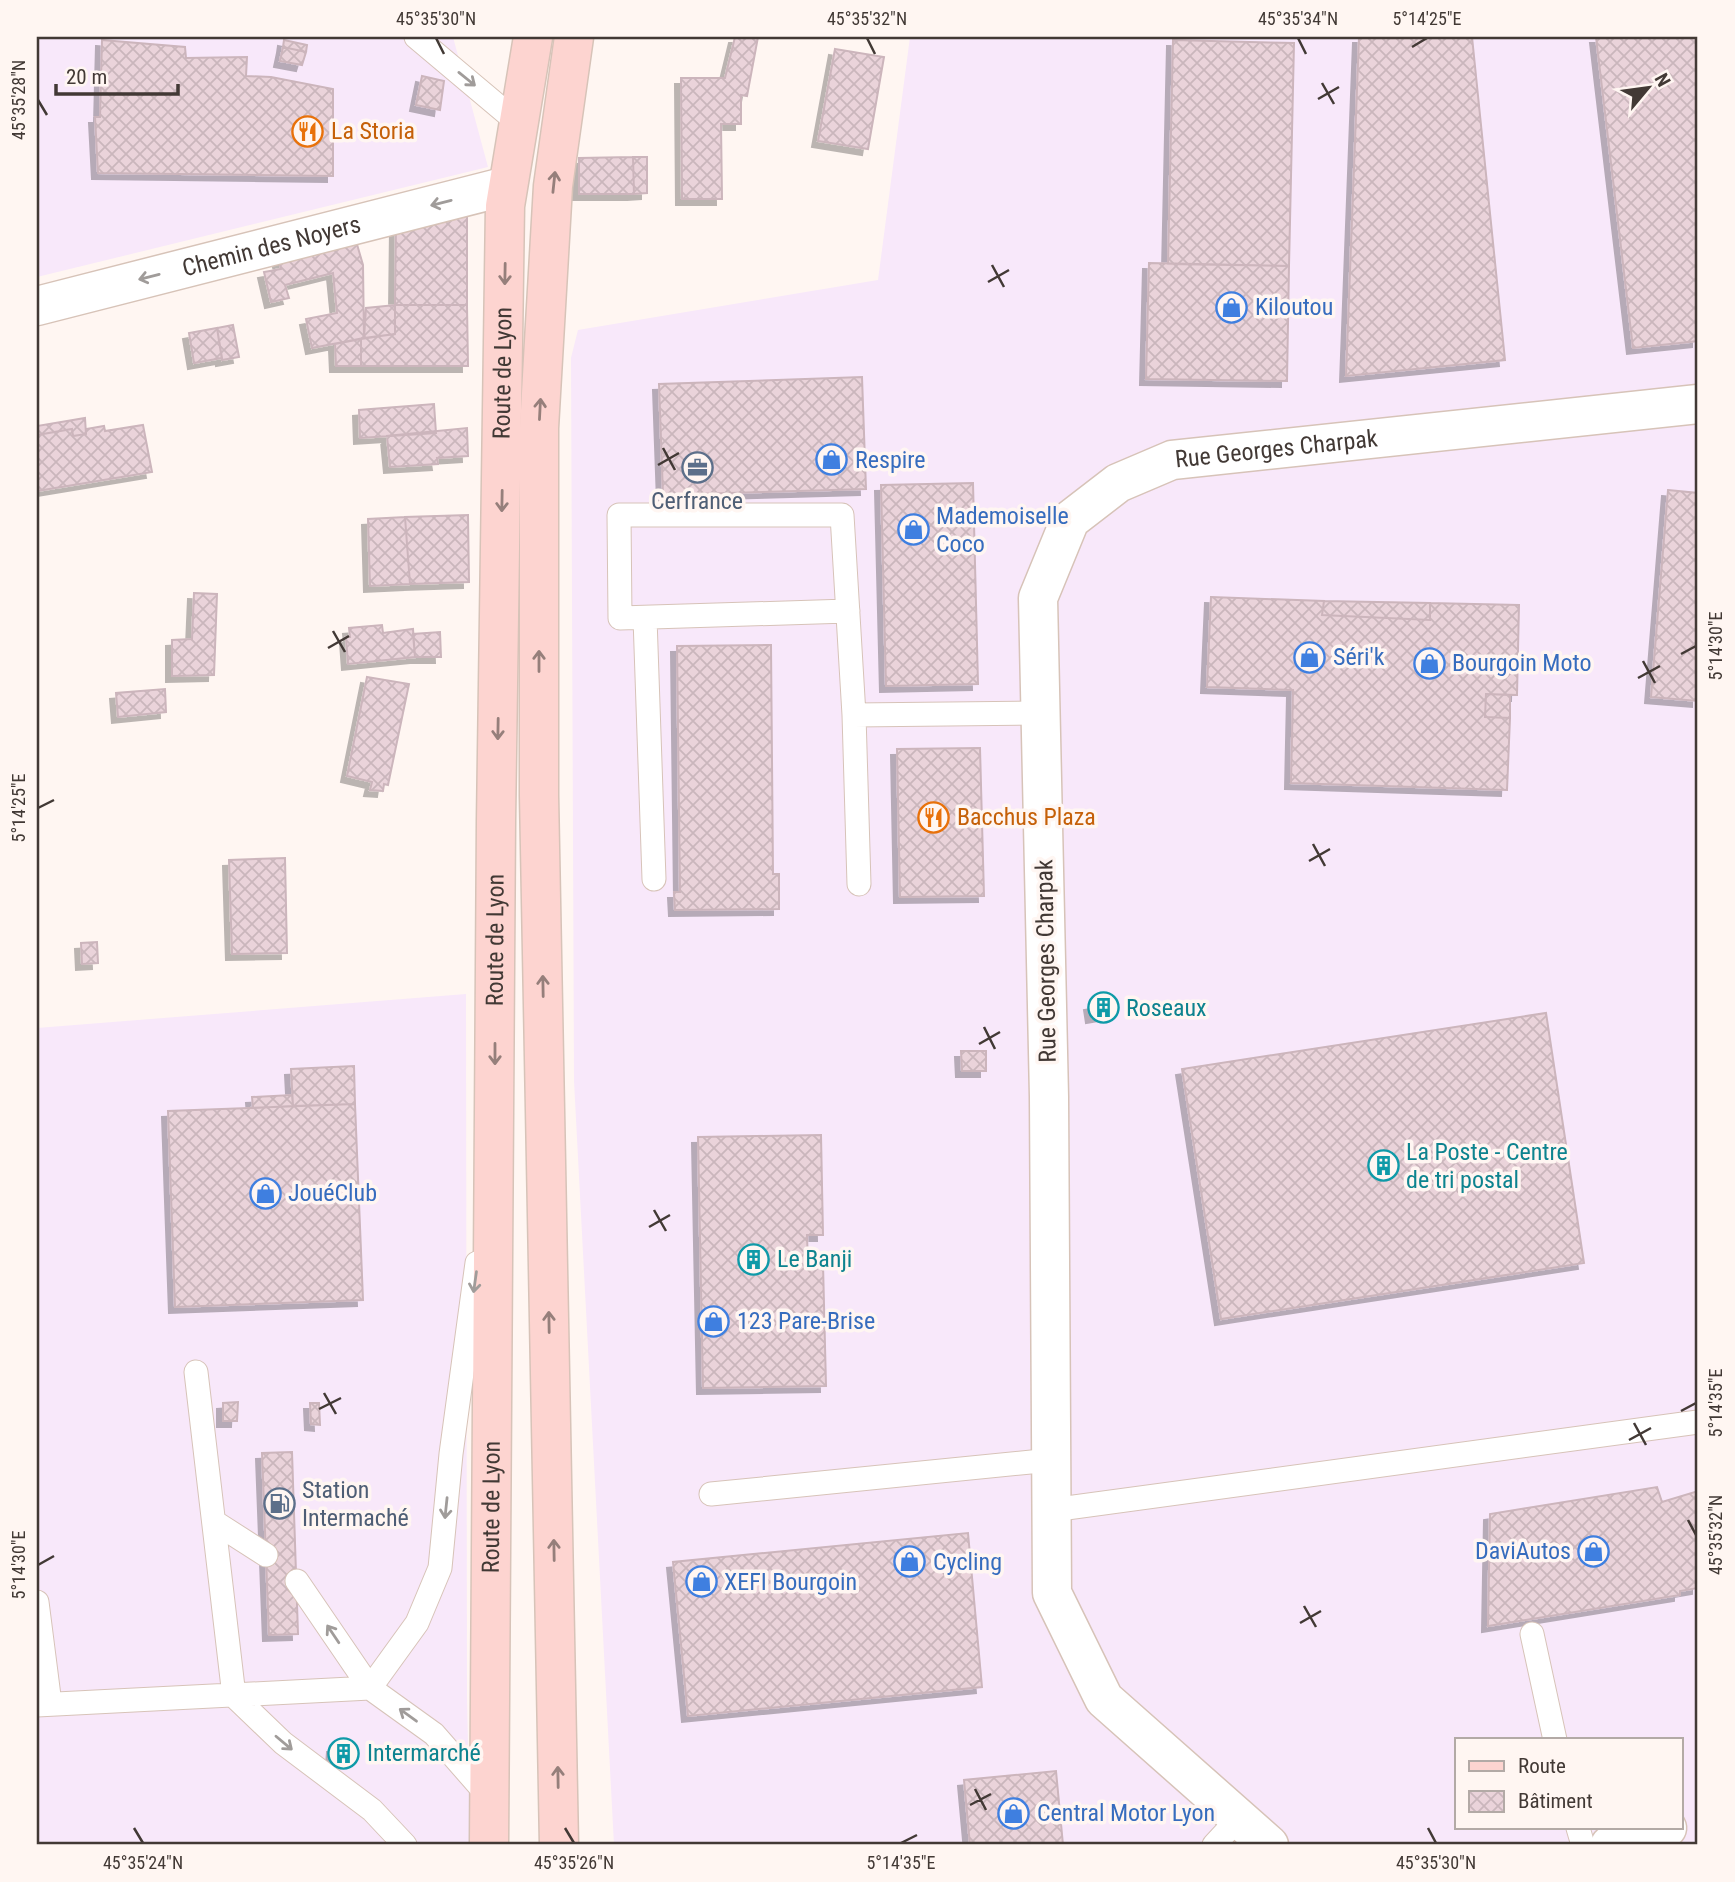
<svg xmlns="http://www.w3.org/2000/svg" width="1735" height="1882" font-family="'Roboto Condensed',sans-serif">
<style>
.commercial{fill:#f8e8fa;fill-rule:evenodd}
.building{fill:url(#building-cross-hatch);stroke:#ccb5bc;stroke-width:2;filter:url(#shadow)}
.lines{fill:none;stroke-linecap:round;stroke-linejoin:round}
.lane-casing{stroke:#d7c3b8;stroke-width:25}
.street-casing{stroke:#d7c3b8;stroke-width:41}
.secondary-casing{stroke:#d7c3b8;stroke-width:41}
.lane{stroke:#fff;stroke-width:23}
.street{stroke:#fff;stroke-width:38}
.secondary{stroke:#fdd4d0;stroke-width:38}
.oneway{stroke:#a09c9a}
.oneway2{stroke:#967f7b}
.ticks{fill:none;stroke:#423935;stroke-width:2.5}
.labels{text-anchor:middle;dominant-baseline:central;stroke-width:7;stroke-linejoin:round;paint-order:stroke}
.food-label{font-size:24px;fill:#c56008;stroke:#fff6f2;text-anchor:start}
.street-label{font-size:24px;fill:#423935;stroke:#fff6f2}
.shop-label{font-size:24px;fill:#366cbe;stroke:#fff6f2;text-anchor:start}
.service-label{font-size:24px;fill:#4e5e75;stroke:#fff6f2}
.culture-label{font-size:24px;fill:#0d838f;stroke:#fff6f2;text-anchor:start}
.neatline{fill:none;stroke:#423935;stroke-width:2.5}
.ticks-label{font-size:18px;text-anchor:middle;fill:#423935}
</style>
<defs>
<pattern id="building-cross-hatch" width="8" height="8" patternUnits="userSpaceOnUse" patternTransform="scale(1.75)"><rect width="8" height="8" fill="#ead3da"/><path d="M0 0l8 8M0 8l8-8" fill="none" stroke="#cab6bc"/></pattern>
<filter id="shadow"><feDropShadow dx="-6" dy="6" stdDeviation="0" flood-color="#0004"/></filter>
</defs>
<rect width="100%" height="100%" fill="#fff6f2"/>
<!-- commercial -->
<path class="commercial" d="M37 37H453L488 167 37 277Z
M910 37H1698V1845H614L574 1081 571 358 578 330 878 280ZM1457 1740H1681V1828H1457Z
M466 994 467 1697 470 1845H37V1028Z"/>
<!-- building -->
<path class="building" d="M735 37H758L747 96 741 95V124H721L722 199H682L681 78H725Z
M1359 37H1472L1505 360 1346 376Z
M1596 37H1698V341L1633 348Z
M102 40 185 47 186 58 247 57 246 76 271 77 333 89V176L98 173 95 117H100Z
M284 40 307 45 306 52 283 47Z
M1173 40 1294 43 1289 266 1168 264Z
M283 47 306 52 302 65 280 61Z
M835 49 884 57 868 149 818 141Z
M422 76 444 81 440 110 416 105Z
M633 157 634 194H579V158Z
M633 157H647V193L634 194Z
M467 213V305H395L396 224Z
M354 234 363 265 364 338 312 348 306 319 337 313 333 273 285 285 289 298 271 302 264 272 281 269 277 254Z
M1149 263 1289 266 1287 381 1146 379Z
M395 305H467L468 366H361V339L395 334Z
M395 305V334L364 338 366 308Z
M233 325 239 357 222 360 217 328Z
M217 328 222 358 194 363 189 333Z
M361 339V366H336L335 344Z
M862 377 866 489 663 495 659 384Z
M434 404 436 433 360 438 359 410Z
M85 418 86 434 73 436 72 429 37 435V426Z
M143 425 152 472 37 491V435L72 429 73 436 86 434V429L104 426 105 431Z
M467 428 468 456 437 458 438 464 390 467 387 436Z
M973 483 978 684 886 686 881 485Z
M1668 490 1698 493V701L1651 697Z
M468 515 469 582 410 584 405 517Z
M405 517 410 584 370 586 368 519Z
M194 593 217 594 214 675 172 676V640L192 639Z
M1211 597 1324 601 1322 615 1430 620V603L1519 605 1517 695 1486 694 1485 717 1510 718 1507 790 1291 783 1293 690 1207 687Z
M1324 601 1430 603V620L1322 615Z
M382 625 383 633 413 629 415 657 348 664 346 637H350L349 628Z
M440 632 441 657H415L413 634Z
M771 645 773 874H779V909L675 910 674 892H680L677 646Z
M367 677 409 684 388 785 384 784 383 791 370 790 372 782 347 776Z
M165 689 166 712 118 717 116 693Z
M1486 694 1510 695V718L1485 717Z
M980 748 984 896 900 897 897 749Z
M285 858 287 953 232 954 229 860Z
M97 942 98 963 82 964 81 943Z
M1115 1000 1116 1013 1092 1017 1090 1004Z
M1546 1013 1584 1263 1221 1319 1182 1069Z
M961 1051H986V1071H962Z
M354 1066 355 1104 293 1106 291 1069Z
M292 1095 293 1106 253 1108 252 1097Z
M355 1104 363 1300 175 1307 168 1111Z
M821 1135 823 1235H807L808 1264H823L826 1386 703 1388 698 1137Z
M238 1402 237 1421H223V1403Z
M310 1403H319L320 1425 311 1424Z
M292 1452 298 1634 269 1635 262 1453Z
M1657 1487 1662 1502 1698 1491V1588L1680 1591V1595L1488 1626 1490 1514Z
M968 1533 982 1687 688 1716 673 1562Z
M333 1746 356 1747V1760H332Z
M1056 1771 1063 1845H970L964 1780Z"/>
<g class="lines">
<defs>
<path id="lane" d="M416 37 517 122
M848 611 620 618 619 515H842L854 715 859 884
M645 618 654 879
M854 715 1040 713
M196 1372 234 1696 283 1743 372 1810 405 1845
M711 1494 1051 1460
M1052 1510 1698 1422
M216 1523 266 1555
M297 1581 370 1688 434 1734 490 1798
M37 1602 50 1704
M1532 1634 1555 1740
M370 1688 417 1623 440 1568 451 1454 477 1263
M37 1705 370 1688
M1578 1828 1583 1845
M1214 1845 1238 1819"/>
<g id="street">
<path id="s1" d="M37 306 507 186"/>
<path id="s2" d="M1269 1845 1104 1699 1052 1593 1049 1097 1038 598 1070 520 1118 483 1172 460 1698 404"/>
<path d="M1610 1845 1667 1828"/>
</g>
<g id="secondary">
<path id="s3" d="M489 1845 496 821 505 206 533 37"/>
<path d="M559 1845 539 795V428L553 186 574 37"/>
</g>
</defs>
<!-- lane casing -->
<use href="#lane" class="lane-casing"/>
<!-- street casing -->
<use href="#street" class="street-casing"/>
<!-- secondary casing -->
<use href="#secondary" class="secondary-casing"/>
<!-- lane -->
<use href="#lane" class="lane"/>
<!-- street -->
<use href="#street" class="street"/>
<!-- secondary -->
<use href="#secondary" class="secondary"/>
</g>
<!-- one-way arrows -->
<defs><path id="oneway-shaft" d="M-6 0H5M1.5-3L5.5 0L1.5 3" fill="none" stroke-width="1.6" stroke-linecap="round" stroke-linejoin="round" transform="scale(1.75)"/></defs>
<g class="oneway">
<use href="#oneway-shaft" transform="translate(467 79) rotate(39)"/>
<use href="#oneway-shaft" transform="translate(441 203) rotate(166)"/>
<use href="#oneway-shaft" transform="translate(149 277) rotate(166)"/>
<use href="#oneway-shaft" transform="translate(475 1282) rotate(98)"/>
<use href="#oneway-shaft" transform="translate(446 1508) rotate(96)"/>
<use href="#oneway-shaft" transform="translate(333 1634) rotate(-124)"/>
<use href="#oneway-shaft" transform="translate(408 1715) rotate(-144)"/>
<use href="#oneway-shaft" transform="translate(284 1743) rotate(40)"/>
</g>
<g class="oneway2">
<use href="#oneway-shaft" transform="translate(554 182) rotate(-84)"/>
<use href="#oneway-shaft" transform="translate(505 274) rotate(91)"/>
<use href="#oneway-shaft" transform="translate(540 409) rotate(-87)"/>
<use href="#oneway-shaft" transform="translate(502 501) rotate(91)"/>
<use href="#oneway-shaft" transform="translate(539 661) rotate(-90)"/>
<use href="#oneway-shaft" transform="translate(498 729) rotate(91)"/>
<use href="#oneway-shaft" transform="translate(543 986) rotate(-91)"/>
<use href="#oneway-shaft" transform="translate(495 1054) rotate(90)"/>
<use href="#oneway-shaft" transform="translate(549 1322) rotate(-91)"/>
<use href="#oneway-shaft" transform="translate(554 1550) rotate(-91)"/>
<use href="#oneway-shaft" transform="translate(558 1777) rotate(-91)"/>
</g>
<!-- ticks -->
<path class="ticks" d="M436 38 444 54M867 38 875 54M1298 38 1306 54M1412 47 1427 38M1322 83 1334 104M1318 99 1339 87M38 100 47 115M992 265 1004 287M988 282 1009 270M663 448 675 470M658 465 679 453M333 631 345 652M328 648 349 636M1681 654 1696 646M1643 661 1655 683M1638 678 1660 666M38 808 54 800M1313 844 1325 866M1309 861 1330 849M984 1027 995 1049M979 1044 1000 1032M654 1210 666 1231M649 1227 670 1215M324 1393 336 1414M319 1409 341 1398M1681 1411 1696 1403M1634 1423 1646 1445M1629 1440 1651 1428M1688 1520 1696 1535M38 1565 54 1556M1304 1606 1316 1627M1300 1623 1321 1611M975 1789 986 1810M970 1805 991 1794M134 1828 143 1843M565 1828 574 1843M1428 1828 1436 1843M901 1843 917 1835"/>
<!-- icons -->
<defs>
<symbol id="restaurant-ring" viewBox="-11 -11 22 22"><circle r="9.5" fill="#fff6f2" stroke="#e8710a" stroke-width="1.5"/><path d="M-5-6h1v4h1v-4h1v4h1v-4h1v5L-1.5 .5V6h-2V.5L-5-1ZM5-6V6H3V1.5H1.5Q1.5-4 5-6Z" fill="#e8710a"/></symbol>
<symbol id="shop-ring" viewBox="-11 -11 22 22"><circle r="9.5" fill="#fff6f2" stroke="#3f7fe0" stroke-width="1.5"/><path d="M-5-2.5h2.3a2.7 3.5 0 0 1 5.4 0H5L5.5 6h-11ZM-1.5-2.5h3a1.5 2.3 0 0 0-3 0Z" fill="#3f7fe0"/></symbol>
<symbol id="office-ring" viewBox="-11 -11 22 22"><circle r="9.5" fill="#fff6f2" stroke="#5c6f8a" stroke-width="1.5"/><path d="M-6-3h4V-5.5h4V-3h4V5H-6ZM-1-4.5V-3h2v-1.5ZM-6 0V1H6V0Z" fill="#5c6f8a"/></symbol>
<symbol id="building-ring" viewBox="-11 -11 22 22"><circle r="9.5" fill="#fff6f2" stroke="#0f9aa8" stroke-width="1.5"/><path d="M-4-6H4V6H1V3H-1V6H-4ZM-2.5-4.3h1.7v1.8h-1.7ZM.8-4.3h1.7v1.8H.8ZM-2.5-1h1.7V.8h-1.7ZM.8-1h1.7V.8H.8Z" fill="#0f9aa8"/></symbol>
<symbol id="fuel-ring" viewBox="-11 -11 22 22"><circle r="9.5" fill="#fff6f2" stroke="#5c6f8a" stroke-width="1.5"/><path d="M-5.5-6h7V0h2V4h1.3V-2.5L3-4.5l.8-.8L6-3V5H2.5V1h-1V6h-7ZM-4.2-4.7v3.2H.2V-4.7Z" fill="#5c6f8a"/></symbol>
</defs>
<g fill-rule="evenodd">
<use href="#restaurant-ring" x="290" y="114" width="35" height="35"/>
<use href="#shop-ring" x="1214" y="290" width="35" height="35"/>
<use href="#shop-ring" x="814" y="442" width="35" height="35"/>
<use href="#office-ring" x="680" y="450" width="35" height="35"/>
<use href="#shop-ring" x="896" y="512" width="35" height="35"/>
<use href="#shop-ring" x="1292" y="640" width="35" height="35"/>
<use href="#shop-ring" x="1412" y="646" width="35" height="35"/>
<use href="#restaurant-ring" x="916" y="800" width="35" height="35"/>
<use href="#building-ring" x="1086" y="990" width="35" height="35"/>
<use href="#building-ring" x="1366" y="1148" width="35" height="35"/>
<use href="#shop-ring" x="248" y="1176" width="35" height="35"/>
<use href="#building-ring" x="736" y="1242" width="35" height="35"/>
<use href="#shop-ring" x="696" y="1304" width="35" height="35"/>
<use href="#fuel-ring" x="262" y="1486" width="35" height="35"/>
<use href="#shop-ring" x="1576" y="1534" width="35" height="35"/>
<use href="#shop-ring" x="892" y="1544" width="35" height="35"/>
<use href="#shop-ring" x="684" y="1564" width="35" height="35"/>
<use href="#building-ring" x="326" y="1736" width="35" height="35"/>
<use href="#shop-ring" x="996" y="1796" width="35" height="35"/>
</g>
<g class="labels">
<!-- food labels -->
<g class="food-label">
<text x="331" y="131">La Storia</text>
<text x="957" y="817">Bacchus Plaza</text>
</g>
<!-- street labels -->
<g class="street-label">
<text stroke="none"><textPath href="#s1" startOffset="242">Chemin des Noyers</textPath></text>
<text stroke="none"><textPath href="#s3" startOffset="1472">Route de Lyon</textPath></text>
<text stroke="none"><textPath href="#s2" startOffset="1642">Rue Georges Charpak</textPath></text>
<text stroke="none"><textPath href="#s3" startOffset="905">Route de Lyon</textPath></text>
<text transform="translate(1046 961) rotate(-91)">Rue Georges Charpak</text>
<text stroke="none"><textPath href="#s3" startOffset="338">Route de Lyon</textPath></text>
</g>
<!-- shop labels -->
<g class="shop-label">
<text x="1255" y="307">Kiloutou</text>
<text x="855" y="460">Respire</text>
<text x="936" y="516">Mademoiselle<tspan x="936" dy="28">Coco</tspan></text>
<text x="1333" y="657">Séri'k</text>
<text x="1452" y="663">Bourgoin Moto</text>
<text x="288" y="1193">JouéClub</text>
<text x="737" y="1321">123 Pare-Brise</text>
<text x="1571" y="1551" text-anchor="end">DaviAutos</text>
<text x="933" y="1562">Cycling</text>
<text x="724" y="1582">XEFI Bourgoin</text>
<text x="1037" y="1813">Central Motor Lyon</text>
</g>
<!-- service labels -->
<g class="service-label">
<text x="697" y="501">Cerfrance</text>
<text x="302" y="1490" text-anchor="start">Station<tspan x="302" dy="28">Intermaché</tspan></text>
</g>
<!-- culture labels -->
<g class="culture-label">
<text x="1126" y="1008">Roseaux</text>
<text x="1406" y="1152">La Poste - Centre<tspan x="1406" dy="28">de tri postal</tspan></text>
<text x="777" y="1259">Le Banji</text>
<text x="367" y="1753">Intermarché</text>
</g>
</g>
<!-- border -->
<rect width="1735" height="1882" fill="none" stroke="#fff6f2" stroke-width="77"/>
<!-- legend -->
<rect x="1455" y="1738" width="228" height="91" fill="#fff6f2" stroke="#b3aaa6" stroke-width="2"/>
<rect x="1469" y="1761" width="35" height="10" fill="#fdd4d0" stroke="#b3aaa6" stroke-width="2"/>
<text x="1518" y="1773" font-size="21" fill="#423935">Route</text>
<rect x="1469" y="1791" width="35" height="21" fill="url(#building-cross-hatch)" stroke="#b3aaa6" stroke-width="2"/>
<text x="1518" y="1808" font-size="21" fill="#423935">Bâtiment</text>
<!-- north arrow -->
<g transform="translate(1648 88) rotate(61)" stroke="#fff6f2" stroke-width="5" paint-order="stroke">
<path d="M0-5L12 26L0 18L-12 26Z" fill="#423935"/>
<text y="-10" font-size="19" font-weight="bold" text-anchor="middle" fill="#423935">N</text>
</g>
<!-- scale -->
<path d="M56 84v10h122v-10" fill="none" stroke="#423935" stroke-width="3.5"/>
<text x="66" y="84" font-size="21" fill="#423935" stroke="#fff6f2" stroke-width="5" paint-order="stroke">20 m</text>
<rect x="38" y="38" width="1658" height="1805" class="neatline"/>
<g class="ticks-label">
<text x="436" y="25">45°35'30"N</text>
<text x="867" y="25">45°35'32"N</text>
<text x="1298" y="25">45°35'34"N</text>
<text x="1427" y="25">5°14'25"E</text>
<text transform="translate(19 100) rotate(-90)" y="6">45°35'28"N</text>
<text transform="translate(1716 646) rotate(-90)" y="6">5°14'30"E</text>
<text transform="translate(19 808) rotate(-90)" y="6">5°14'25"E</text>
<text transform="translate(1716 1403) rotate(-90)" y="6">5°14'35"E</text>
<text transform="translate(1716 1535) rotate(-90)" y="6">45°35'32"N</text>
<text transform="translate(19 1565) rotate(-90)" y="6">5°14'30"E</text>
<text x="143" y="1869">45°35'24"N</text>
<text x="574" y="1869">45°35'26"N</text>
<text x="901" y="1869">5°14'35"E</text>
<text x="1436" y="1869">45°35'30"N</text>
</g>
</svg>
